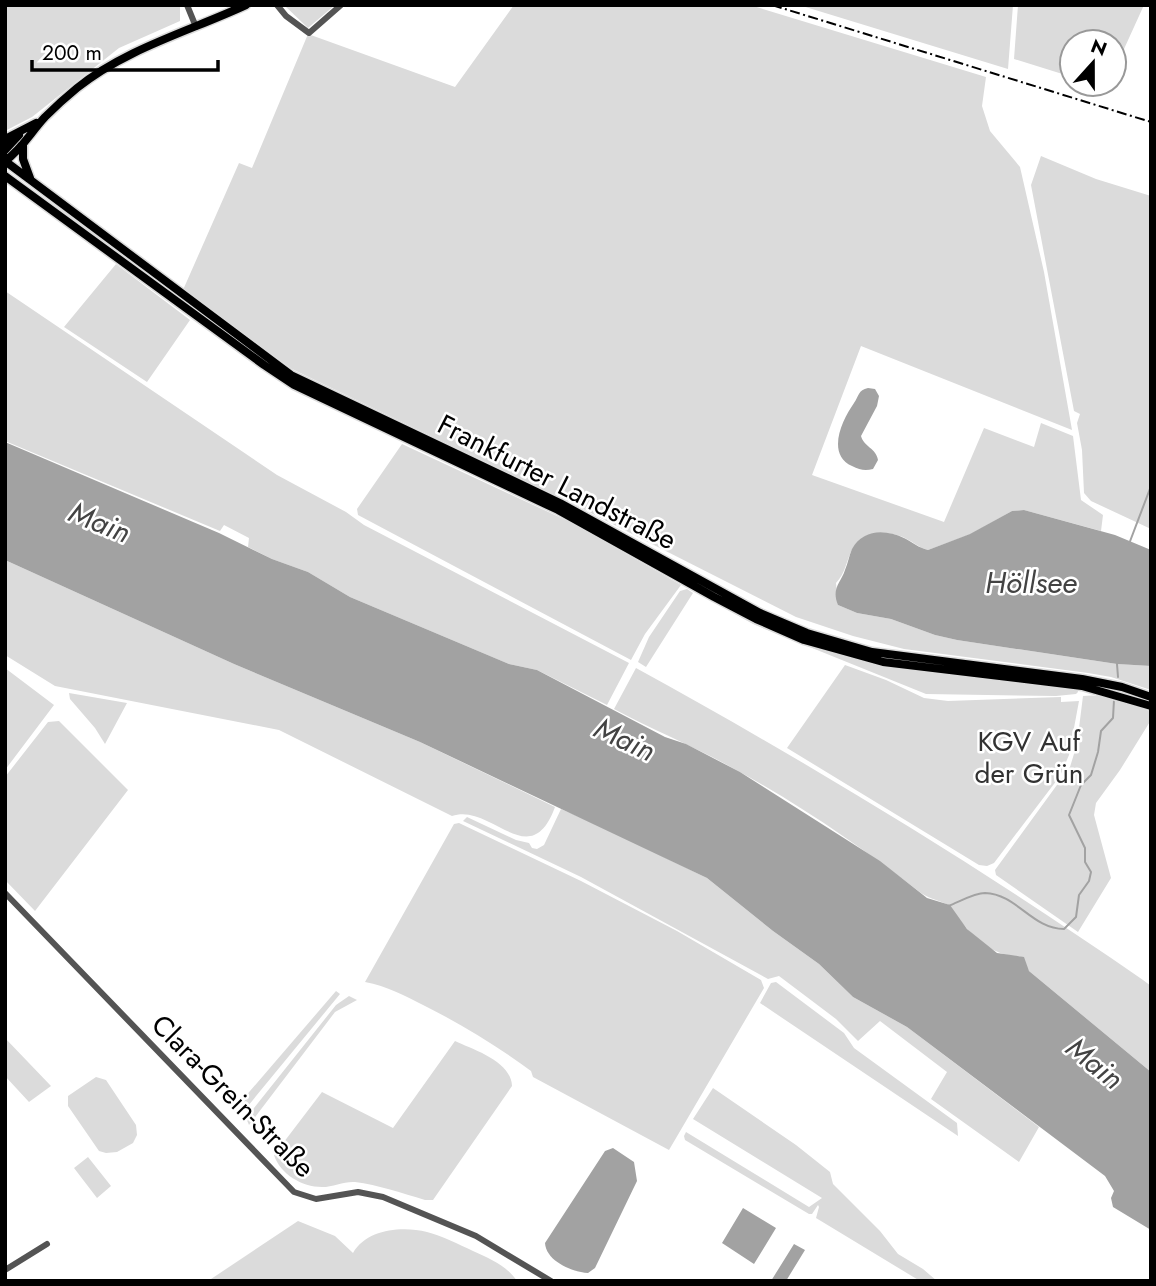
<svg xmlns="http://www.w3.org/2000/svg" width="1156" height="1286" font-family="Jost,sans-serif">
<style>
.green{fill:#dbdbdb}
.water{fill:#a2a2a2}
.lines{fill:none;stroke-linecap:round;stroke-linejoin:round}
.stream{stroke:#a2a2a2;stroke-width:2}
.major-casing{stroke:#dbdbdb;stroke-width:11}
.minor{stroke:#545454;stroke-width:6}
.major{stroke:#000;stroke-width:8}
.rail{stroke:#000;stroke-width:2;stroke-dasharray:10 3.5 2 3.5;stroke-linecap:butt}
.labels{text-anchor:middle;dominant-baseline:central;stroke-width:5;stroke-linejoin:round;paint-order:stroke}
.street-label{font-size:28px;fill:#000;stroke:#fff}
.park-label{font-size:28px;fill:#323232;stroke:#fff}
.water-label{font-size:30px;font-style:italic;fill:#434343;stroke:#fff}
</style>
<rect width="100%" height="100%" fill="#fff"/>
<!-- green -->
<path class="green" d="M5 5H180V21L119 48 32 117 5 131Z
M284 5H335L308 28Z
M514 5H750L986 77 982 106 990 131 1020 167 1044 272 1072 430 861 346 812 475 944 522 984 428 1034 447 1041 423 1073 436 1081 500 1103 515 1101 531 1024 510 1012 511 971 534 928 550C919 548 912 541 903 537 885 530 864 530 853 548 846 560 846 573 836 583L838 605 857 613 891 619 935 635 957 640 1117 664 1151 666V690L1111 677 1088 673 904 649 853 636 796 617 579 507 292 369 183 290 239 163 252 168 308 34 455 87Z
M800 5H1013L1008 69 799 5Z
M1018 5H1144L1114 71V42H1072V77L1014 59Z
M1041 156 1096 179 1151 196V529L1091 501 1084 493 1082 450 1077 423 1080 414 1074 411 1031 185Z
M116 264 190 320 147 382 64 327Z
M5 291 277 475 346 512 364 525 629 663 607 705 537 670 509 664 350 597 308 572 272 559 248 547 249 538 224 525 220 531 5 441Z
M402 444 570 522 681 585 645 634 631 660 358 515 357 509Z
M5 560 234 664 420 742 555 807C530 875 491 802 452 816L279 730 55 686 5 655Z
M687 589 693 593 646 667 638 662 649 637 680 591Z
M696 590 755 621 917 670 1077 688 1078 692 1076 694 1056 696 926 694 753 624 694 591Z
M845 665 886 680 924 698 948 701 1061 697V702L1079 701 1069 755 1060 776 994 863 987 866 979 865 787 748Z
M5 668 54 705 5 770Z
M636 668C811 764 980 867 1143 980L1151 986V1072L1029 971 1020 956C994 957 975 939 959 919 956 916 953 909 950 906 945 902 929 899 921 893 864 849 802 806 738 771 698 748 655 731 614 709Z
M69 693 127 703 105 744 95 728 70 699Z
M1083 696C1106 693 1130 703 1151 712V720L1120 770 1096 803 1094 815 1111 878 1078 932 996 875 995 870 1070 767 1077 744Z
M59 721 128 790 35 911 5 880V777L48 722Z
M561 809 598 825 707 878 773 931 819 964 853 997 907 1027 1039 1127 1019 1162 931 1099 947 1072 880 1021 858 1041 836 1019 779 976 768 979 581 877 463 821 467 817 516 840 529 843 532 848 537 849 544 845Z
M459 823 581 881 677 931 761 980 764 988 669 1150 533 1077 531 1071C497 1046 463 1025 425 1006 405 996 387 986 365 982L454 824Z
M776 982 844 1033 854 1048 957 1123 958 1136 760 1003 771 983Z
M336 991 340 994 243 1112H232Z
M349 996 357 1000 335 1012 249 1125 246 1118 336 1005Z
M5 1038 51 1086 29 1102 5 1076Z
M455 1041C474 1050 511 1061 512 1086L433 1200H425C402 1193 378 1185 355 1182 345 1181 333 1187 322 1187 302 1187 280 1174 274 1155L322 1092 393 1128Z
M96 1077 106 1080 136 1125 137 1135 133 1143 117 1152 106 1153 99 1151 68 1106V1096Z
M713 1088 796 1145 830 1172 833 1184 880 1231 898 1254 923 1269 937 1281H920L816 1218 819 1207 818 1205 812 1214H809L685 1140 684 1136 686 1132 809 1207 822 1198 693 1119Z
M88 1157 111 1186 97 1198 74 1168Z
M298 1221 335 1236 353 1253C367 1229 402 1226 427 1232 443 1236 458 1244 473 1251 490 1259 506 1265 517 1281H208Z"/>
<!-- water -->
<path class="water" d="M868 388 875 389 879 396 877 406 861 436C864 447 876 448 878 460L873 469C865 471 860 470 852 466 826 454 842 420 854 403 859 396 858 390 868 388Z
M5 442 219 533 272 559 308 572 350 597 509 664 537 670 665 737 686 744 740 772 880 861 927 898 950 905 967 929 997 953 1024 957 1029 971 1151 1072V1230L1113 1207 1111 1198 1114 1191 1105 1176 907 1027 853 997 819 964 773 931 707 878 420 742 234 664 5 560Z
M1024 510 1115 535 1151 550V666L1117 664 957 640 935 635 891 619 857 613 838 605C831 588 841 583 845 570 848 563 849 556 852 549 863 529 885 529 904 538 912 542 919 548 928 550L970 534 1012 511Z
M613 1148 634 1162 637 1181 595 1268 588 1273C572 1272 546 1261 545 1243L605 1151Z
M743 1208 776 1228 754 1264 722 1243Z
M794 1244 805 1250 786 1281H771Z"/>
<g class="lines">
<!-- stream -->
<path class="stream" d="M1129 544 1151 486
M1117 664 1118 677
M948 906C959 902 974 893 985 893 1017 894 1032 929 1064 929L1076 917 1079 895 1089 881 1091 872 1085 862V848L1069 815 1081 785 1091 775 1098 752 1101 731 1113 718 1114 700"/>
<defs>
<path id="major" d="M5 139 36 123
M23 144V159L30 178
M5 150 19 135
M5 161 291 375 560 503 760 613 807 633 872 652 1082 679 1122 687 1151 697
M5 161C22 149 31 132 45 117 55 107 66 97 77 88 125 49 190 31 246 5
M5 176 264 365 294 385 558 510 714 597 756 619 804 640 883 662 1082 686 1151 706"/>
</defs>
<!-- major casing -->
<use href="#major" class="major-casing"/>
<!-- minor -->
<path class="minor" d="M187 5 196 27
M277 5 286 16 309 33 341 5
M5 893 294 1192 316 1199 358 1192 383 1197 476 1236 551 1281
M5 1270 47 1244"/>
<!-- major -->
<use href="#major" class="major"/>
<!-- rail -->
<path class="rail" d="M772 5 1151 122"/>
</g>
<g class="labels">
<!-- street labels -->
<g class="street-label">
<text transform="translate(557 482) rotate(27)">Frankfurter Landstraße</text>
<text transform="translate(233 1096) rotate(45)">Clara-Grein-Straße</text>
</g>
<!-- park labels -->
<g class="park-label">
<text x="1029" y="741">KGV Auf<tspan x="1029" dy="32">der Grün</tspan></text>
</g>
<!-- water labels -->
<g class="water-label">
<text transform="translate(100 522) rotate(22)">Main</text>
<text x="1031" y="582">Höllsee</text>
<text transform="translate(625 739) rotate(25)">Main</text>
<text transform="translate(1095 1063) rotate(39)">Main</text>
</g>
</g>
<!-- border -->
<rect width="1156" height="1286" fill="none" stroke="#000000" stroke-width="14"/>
<!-- north arrow -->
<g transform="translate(1093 63) rotate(21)"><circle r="33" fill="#ffffff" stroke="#999999" stroke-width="2"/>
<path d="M0-5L12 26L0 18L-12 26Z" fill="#000000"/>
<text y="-10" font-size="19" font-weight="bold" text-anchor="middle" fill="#000000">N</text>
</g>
<!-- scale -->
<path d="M32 60v10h186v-10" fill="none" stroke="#000000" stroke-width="3.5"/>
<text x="42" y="60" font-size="21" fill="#000000" stroke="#ffffff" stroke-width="5" paint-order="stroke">200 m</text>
</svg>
